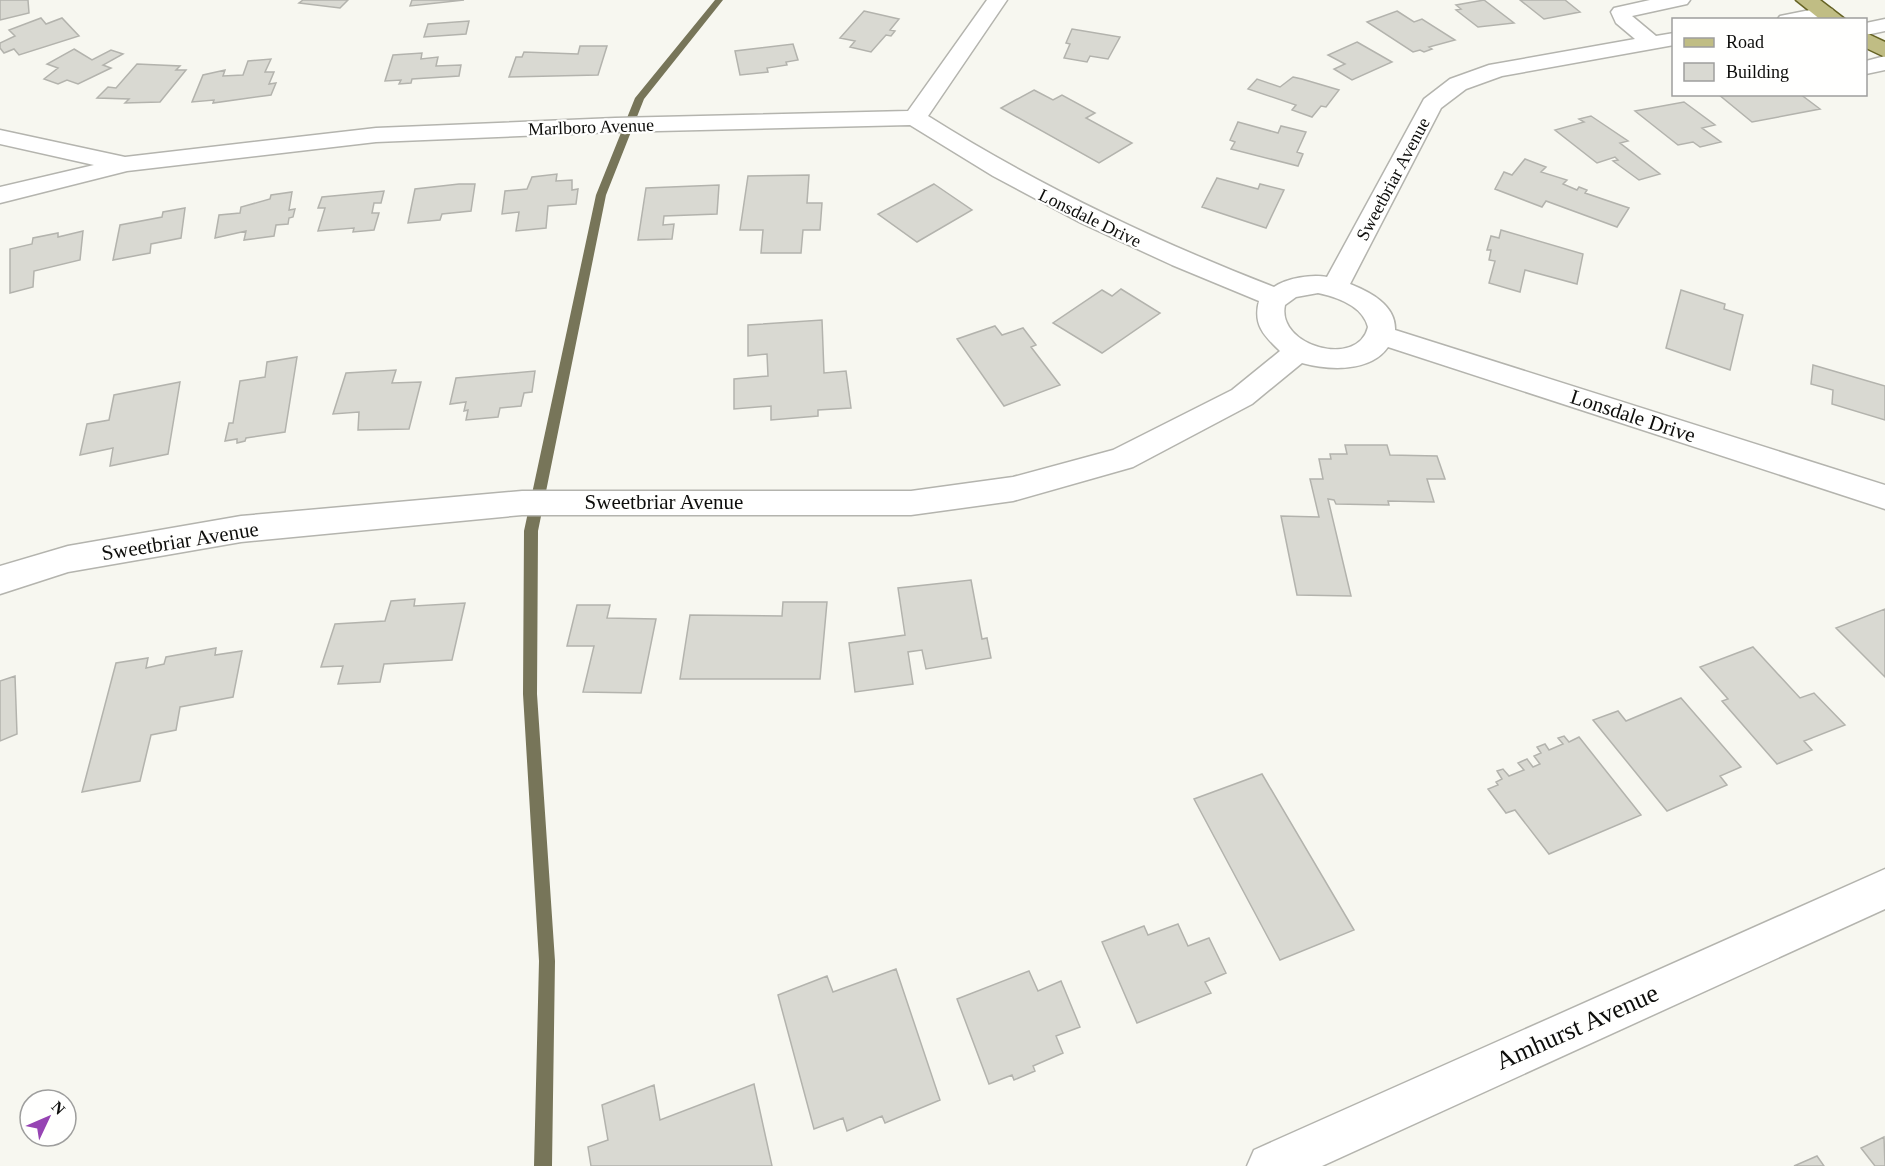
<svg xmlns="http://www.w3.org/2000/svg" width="1885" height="1166" font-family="'Times New Roman',serif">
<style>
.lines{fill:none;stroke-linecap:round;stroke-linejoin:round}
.stream{fill:#777559;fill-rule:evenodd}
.building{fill:#d9d9d2;stroke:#b3b3ad;stroke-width:1.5}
.minor-casing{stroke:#b4b4ae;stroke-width:3}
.major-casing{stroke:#666324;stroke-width:3}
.minor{fill:#fff;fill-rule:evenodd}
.major{fill:#c0bd84;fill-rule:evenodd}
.labels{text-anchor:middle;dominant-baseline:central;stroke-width:4.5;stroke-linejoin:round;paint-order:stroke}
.far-street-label{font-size:18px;fill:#0d0d0b;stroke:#fffffe}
.street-label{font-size:21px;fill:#0d0d0b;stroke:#fffffe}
.near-street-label{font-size:26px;fill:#0d0d0b;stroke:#fffffe}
</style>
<rect width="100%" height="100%" fill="#f7f7f0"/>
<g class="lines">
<!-- stream -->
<path class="stream" d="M715 0H723L644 99 606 195 538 531 537 694 555 961 552 1166H534L539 961 523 694 524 531 596 195 635 98Z"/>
</g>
<!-- building -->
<path class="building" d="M0 0H28L29 13 0 20Z
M303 0H348L340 8 299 3Z
M412 0H464L410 6Z
M1484 0 1514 23 1478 27 1456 10 1461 9 1456 5Z
M1520 0H1565L1580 12 1544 19Z
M864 11 899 19 890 30 895 31 891 36 886 35 871 52 850 47 855 41 840 38Z
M1397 11 1414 22 1422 19 1455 40 1429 47 1432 49 1424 52 1420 50 1413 52 1367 22Z
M41 18 46 24 62 18 79 36 19 55 14 49 4 53 0 48V43L15 36 9 30Z
M469 21 466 34 424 37 428 24Z
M1072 29 1120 37 1108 59 1090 56 1087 62 1064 58 1070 44 1066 43Z
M1357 42 1392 62 1352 80 1334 69 1345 64 1328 55Z
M793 44 798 60 786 62 787 65 767 68 768 72 740 75 735 51Z
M580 46H607L598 75 509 77 516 57H522L524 52 578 54Z
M74 49 92 60 111 50 123 54 103 65 111 68 78 84 67 80 58 84 44 79 58 68 47 64Z
M422 53 421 59 438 57 436 66 461 65 459 76 412 79 411 83 399 84 401 80 385 81 393 55Z
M271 59 265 72H274L269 84 276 83 271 95 213 103 214 100 192 102 203 75 225 70 223 76 243 75 248 61Z
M137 64 180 66 176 70H186L160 102 125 103 129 99 97 98 108 87 116 88Z
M1293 77 1302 79 1339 90 1326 107 1321 106 1312 117 1292 110 1296 105 1248 89 1257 79 1280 87Z
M1034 90 1053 100 1062 95 1095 113 1086 118 1132 143 1099 163 1001 108Z
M1718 94H1800L1820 109 1752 122Z
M1684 102 1715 125 1702 128 1721 142 1700 147 1693 142 1678 145 1635 111Z
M1591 116 1628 141 1620 143 1660 174 1639 180 1613 161 1618 160 1615 157 1597 163 1555 130 1584 122 1579 119Z
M1238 122 1278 133 1281 126 1306 132 1297 152 1303 154 1298 166 1231 149 1235 142 1230 140Z
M1525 159 1546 167 1541 172 1567 180 1563 184 1577 190 1579 187 1587 190 1585 193 1629 208 1617 227 1546 201 1542 207 1495 189 1504 172 1512 175Z
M557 174 556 181 572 180V190L578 189 576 204 548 206 546 228 516 231 519 212 502 214 505 191 527 189 532 177Z
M809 175 807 203H822L820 230H803L801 253H761L763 230H740L748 176Z
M1217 178 1258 189 1260 184 1284 190 1266 228 1202 207Z
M459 184H475L471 211 442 214 440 220 408 223 415 189Z
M934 184 972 210 917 242 878 214Z
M719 185 717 214 664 216 663 225 674 224 672 239 638 240 646 188Z
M384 191 381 203H374L372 213H379L374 230 353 232 354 228 318 231 325 208H318L322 197Z
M292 192 289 210 295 209 293 217 289 218 288 224 276 225 274 236 244 240 246 231 215 238 219 215 240 213 241 207 270 199 271 195Z
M185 208 181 238 151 244 150 253 113 260 120 225 162 217 163 212Z
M1501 230 1583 254 1577 284 1525 270 1520 292 1489 283 1495 261 1489 260 1491 250H1487L1491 236 1499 238Z
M83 231 80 260 34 271 33 287 10 293V249L32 244 33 238 58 233V237Z
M1121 289 1160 313 1102 353 1053 323 1102 290 1112 296Z
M1681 290 1725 304 1724 309 1743 315 1730 370 1666 348Z
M822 320 824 373 846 371 851 408 818 410V416L771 420V406L734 409V379L768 376 767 354 748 356V325Z
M995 326 1002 335 1023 328 1036 345 1031 347 1060 385 1004 406 957 339Z
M297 357 285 432 246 438 245 441 237 443V439L225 441 229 423H233L240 381 265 377 267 362Z
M1813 365 1885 386V420L1832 404 1833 390 1811 384Z
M396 370 392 383 421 382 409 429 358 430 359 412 333 414 346 373Z
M535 371 532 392 524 393 521 406 500 408 498 417 466 420 468 410 464 411 466 402 450 404 456 378Z
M180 382 168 454 110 466 113 448 80 455 87 424 109 420 114 395Z
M1345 445H1387L1390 455 1437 456 1445 479H1427L1434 502 1388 501 1389 505 1336 504 1334 500 1328 499 1351 596 1297 595 1281 516 1319 517 1310 479H1323L1319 459H1331L1330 454H1347Z
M971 580 982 639 987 638 991 658 926 669 922 650 908 652 913 684 855 692 849 643 905 635 898 588Z
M415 599 414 606 465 603 452 660 384 664 380 682 338 684 343 666 321 667 335 624 385 621 391 601Z
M783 602H827L820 679H680L690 615 782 616Z
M577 605H610L607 618 656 619 641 693 583 692 594 646H567Z
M1885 609V677L1836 628Z
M1753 647 1800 698 1814 693 1845 725 1804 741 1812 750 1777 764 1722 701 1728 699 1700 667Z
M216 648 215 655 242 651 233 697 180 707 176 730 151 735 140 781 82 792 116 663 148 658 146 668 164 664 166 657Z
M15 676 17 734 0 741V681Z
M1681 698 1741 767 1720 776 1727 785 1667 811 1593 720 1618 711 1626 721Z
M1564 736 1569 742 1579 737 1641 815 1549 854 1515 810 1506 813 1488 789 1498 785 1496 782 1502 779 1497 771 1503 769 1509 776 1524 770 1518 763 1527 759 1533 767 1540 764 1534 756 1541 753 1537 747 1545 744 1549 750 1563 744 1558 738Z
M1262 774 1354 930 1280 960 1194 799Z
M1178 924 1188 946 1209 938 1226 973 1205 982 1211 993 1137 1023 1102 942 1144 926 1148 935Z
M896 969 940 1100 885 1123 882 1116 847 1131 843 1118 814 1129 778 995 827 976 833 992Z
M1029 971 1038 991 1061 981 1080 1027 1056 1036 1063 1053 1033 1066 1035 1071 1014 1080 1012 1075 989 1084 957 999Z
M754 1084 772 1166H591L588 1147 608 1140 602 1105 654 1085 660 1120Z
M1884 1137 1885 1166H1875L1861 1148Z
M1817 1156 1824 1166H1794Z"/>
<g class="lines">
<defs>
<path id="minor" d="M987 0H1007L928 116C1037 185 1153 240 1274 287 1287 278 1312 274 1327 277L1424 99 1450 79 1489 65 1635 39 1616 23 1611 12 1614 8 1650 0H1690L1687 4 1632 16 1656 36 1674 33V45L1502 76 1466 89 1441 108 1350 284C1370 292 1396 305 1395 330L1885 485V509L1388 347C1370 373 1328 370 1302 363L1252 404 1133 467 1013 501 911 515H522L241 542 68 572 0 594V566L68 546 241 516 522 491H911L1013 477 1113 450 1232 390 1280 351C1263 335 1253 324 1259 301L1172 265 1081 223 993 176 910 125 615 132 376 142 127 171 0 203V187L94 165 0 144V130L125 157 376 128 615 118 908 111ZM1318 293C1337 297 1363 306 1368 327 1358 369 1276 346 1285 305L1296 297Z
M1825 7 1832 9 1835 13 1832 17 1777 20 1780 16Z
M1885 19V31L1866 35V23Z
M1885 56V70L1866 74V61Z
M1885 869V909L1322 1166H1247L1254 1150Z"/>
<path id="major" d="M1796 0H1820L1846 20H1821Z
M1866 33 1885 42V57L1866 48Z"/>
</defs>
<!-- minor casing -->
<use href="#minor" class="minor-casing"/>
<!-- major casing -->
<use href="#major" class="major-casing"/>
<!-- minor -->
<use href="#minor" class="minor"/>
<!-- major -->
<use href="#major" class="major"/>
</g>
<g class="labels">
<!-- far-street labels -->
<g class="far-street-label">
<text transform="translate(591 127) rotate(-2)">Marlboro Avenue</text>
<text transform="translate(1393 179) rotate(-62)">Sweetbriar Avenue</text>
<text transform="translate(1090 218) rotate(26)">Lonsdale Drive</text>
</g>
<!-- street labels -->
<g class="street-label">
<text transform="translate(1633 416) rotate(18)">Lonsdale Drive</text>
<text x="664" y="502">Sweetbriar Avenue</text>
<text transform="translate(180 541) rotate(-9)">Sweetbriar Avenue</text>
</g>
<!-- near-street labels -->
<g class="near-street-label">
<text transform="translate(1577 1027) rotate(-24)">Amhurst Avenue</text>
</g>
</g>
<!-- legend -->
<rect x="1672" y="18" width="195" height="78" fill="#fffffe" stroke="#9e9e9d" stroke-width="1.5"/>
<rect x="1684" y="38" width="30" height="9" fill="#c0bd84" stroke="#9e9e9d" stroke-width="1.5"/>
<text x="1726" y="48" font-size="18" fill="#0d0d0b">Road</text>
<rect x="1684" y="63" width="30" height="18" fill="#d9d9d2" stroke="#9e9e9d" stroke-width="1.5"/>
<text x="1726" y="78" font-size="18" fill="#0d0d0b">Building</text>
<!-- north arrow -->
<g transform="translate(48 1118) rotate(46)"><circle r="28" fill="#fffffe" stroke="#9e9e9d" stroke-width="1.5"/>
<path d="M0-4.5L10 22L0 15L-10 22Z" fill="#9644b3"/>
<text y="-9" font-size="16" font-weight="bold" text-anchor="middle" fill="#0d0d0b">N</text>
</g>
</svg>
